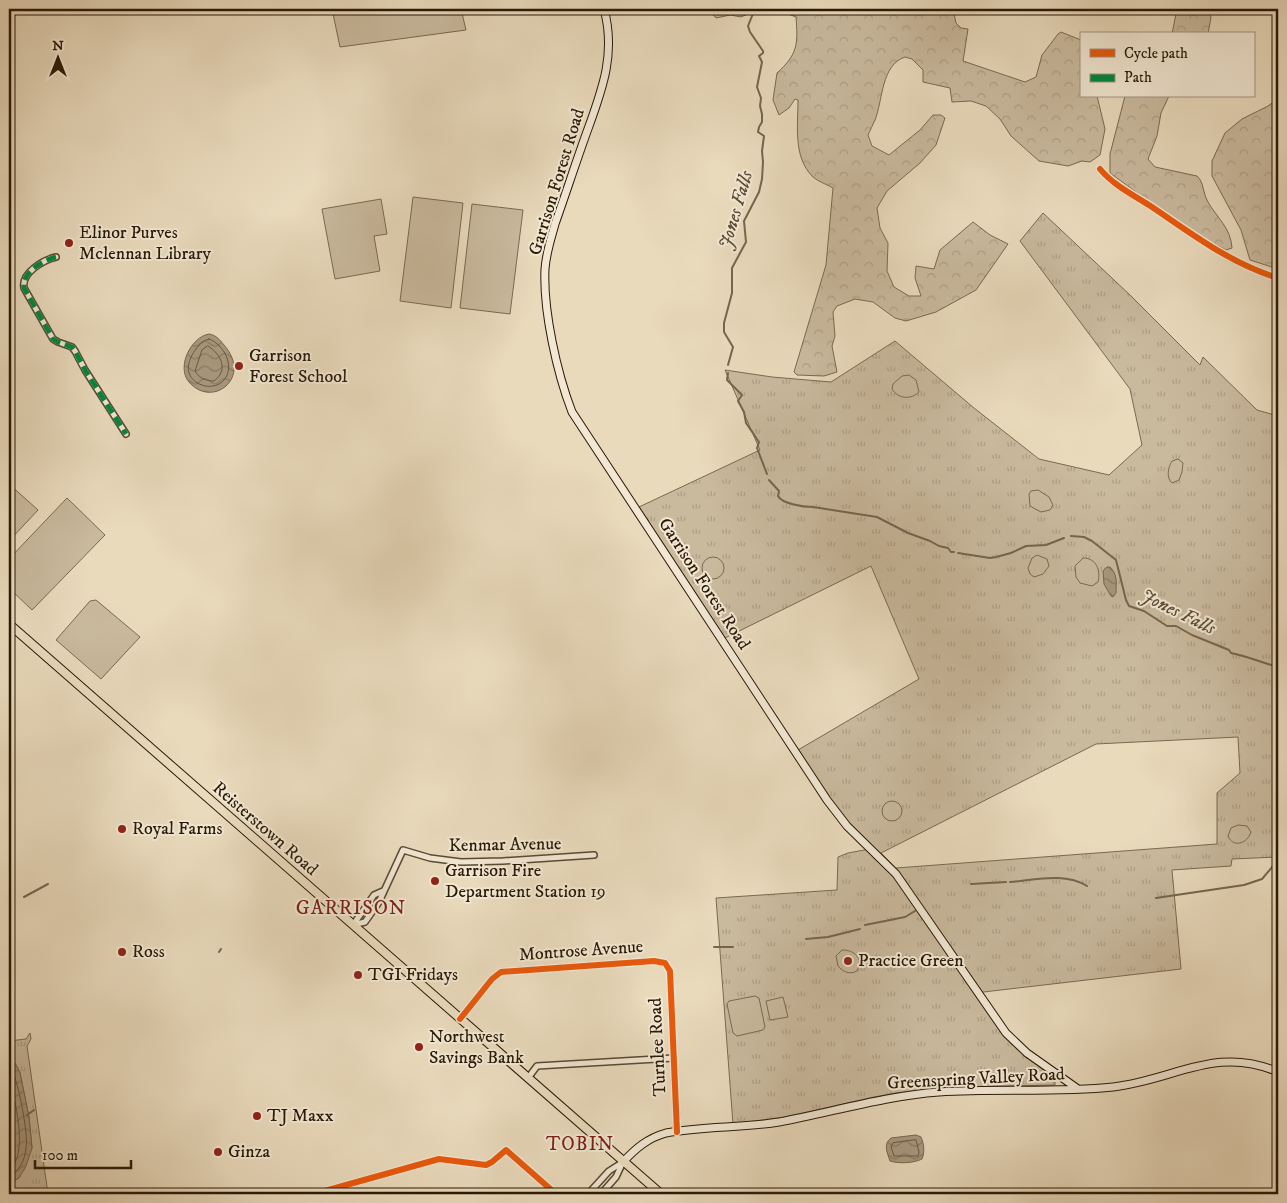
<svg xmlns="http://www.w3.org/2000/svg" width="1287" height="1203" font-family="'IM FELL DW Pica',serif">
<style>
.grass{fill:url(#grass-tufts);stroke:#7a6951;fill-rule:evenodd}
.forest{fill:url(#forest-crowns);stroke:#7a6951}
.green{fill:#c9b99d;stroke:#7a6951}
.water{fill:url(#water-waves);stroke:#76654e}
.lines{fill:none;stroke-linecap:round;stroke-linejoin:round}
.shore{stroke:#695842;stroke-width:1}
.stream{stroke:#76654e;stroke-width:2}
.street-casing{stroke:#5a4933;stroke-width:8}
.secondary-casing{stroke:#2a1905;stroke-width:9}
.primary-casing{stroke:#2a1905;stroke-width:10}
.street{stroke:#f1e7d3;stroke-width:5}
.secondary{stroke:#f1e7d3;stroke-width:7}
.primary{stroke:#e9dabc;stroke-width:8}
.quiet{stroke:#00873e;stroke-width:5;stroke-dasharray:10 5;stroke-linecap:butt}
.cycleway-casing{stroke:#f1e7d3;stroke-width:9}
.cycleway{stroke:#e8590c;stroke-width:6}
.poi-dot{fill:#8f2418;stroke:#f1e7d3;stroke-width:2}
.labels{text-anchor:middle;dominant-baseline:central;stroke-width:4;stroke-linejoin:round;paint-order:stroke}
.street-label{font-size:18px;fill:#2a1905;stroke:#f1e7d3}
.poi-label{font-size:18px;fill:#2a1905;stroke:#f1e7d3;text-anchor:start}
.water-label{font-size:19px;font-style:italic;fill:#5c4c35;stroke:#f1e7d3}
.neighbourhood-label{font-size:19px;letter-spacing:1px;fill:#7a1f14;stroke:#f1e7d3}
.quarter-label{font-size:20px;letter-spacing:1px;fill:#7a1f14;stroke:#f1e7d3}
</style>
<defs>
<pattern id="grass-tufts" width="24" height="20" patternUnits="userSpaceOnUse" patternTransform="scale(1.25)"><rect width="24" height="20" fill="#c9b99d"/><path d="M3 7l-1-3M5 7V3M7 7l1-3M15 17l-1-3M17 17v-4M19 17l1-3" fill="none" stroke="#ad9e86"/></pattern>
<pattern id="forest-crowns" width="20" height="18" patternUnits="userSpaceOnUse" patternTransform="scale(1.25)"><rect width="20" height="18" fill="#c9b99d"/><path d="M2 6a3 3 0 1 1 6 0M12 15a3 3 0 1 1 6 0" fill="none" stroke="#ad9e86"/></pattern>
<pattern id="water-waves" width="16" height="10" patternUnits="userSpaceOnUse" patternTransform="scale(1.25)"><rect width="16" height="10" fill="#a8987e"/><path d="M0 5q4-4 8 0t8 0" fill="none" stroke="#897b65"/></pattern>
</defs>
<rect width="100%" height="100%" fill="#e9dabc"/>
<filter id="stains"><feTurbulence type="fractalNoise" baseFrequency=".004" numOctaves="4"/><feColorMatrix values="0 0 0 0 .2 0 0 0 0 .09 0 0 0 0 .02 0 0 0 .5 -.17"/></filter>
<radialGradient id="worn" r=".72"><stop offset=".6" stop-color="#630" stop-opacity="0"/><stop offset="1" stop-color="#630" stop-opacity=".3"/></radialGradient>
<!-- grass -->
<path class="grass" d="M1043 213 1131 296 1200 365 1203 357 1257 410 1278 416V857L1232 859 1231 866 1172 870 1181 969 975 993 1025 1056 1055 1078V1085L966 1087 896 1093 874 1097 785 1117 733 1124 716 898 837 890 838 857 848 853 875 848 840 814 798 750 919 679 871 566 725 638 639 507 760 450 725 370 772 377 831 382 895 341 974 408 1039 459 1109 475 1142 445 1130 389 1020 241ZM1238 737 1240 773 1217 793V844L896 868 881 853 1096 744Z
M30 1033 31 1039 27 1046 48 1194H9V1183L19 1178 32 1148 29 1117 20 1073 15 1063 9 1059V1041L26 1039Z"/>
<!-- forest -->
<path class="forest" d="M708 9H760L741 17 730 15 716 18Z
M775 9H953L956 23 961 28 968 29 963 61 1025 82 1036 77 1042 55 1058 34 1061 32 1081 40V96H1097L1105 129 1100 155 1090 162 1082 161 1068 166 1039 161 1011 136 1000 119 986 106 971 101 952 102 950 88 923 82V70L912 59 905 57C881 65 883 100 875 120 873 125 870 130 868 135L872 146 889 155 920 130 933 115H941L945 118 936 145 920 163 887 191 877 208 880 228 888 243 887 271 894 287 909 296H921L915 278 916 266 934 269 940 250 973 222 990 235 1008 244 976 290 936 312 906 321 895 318 873 302 855 299 837 306 833 312 835 336 832 346 837 372 824 376 797 375 794 372 826 265 833 188C826 184 817 181 812 176 793 156 798 126 798 100L795 99 789 108 779 115 773 100 777 73C798 54 798 44 796 17Z
M1177 9 1207 10 1211 17 1208 34H1172Z
M1125 96H1169L1161 113 1157 136 1148 159 1155 167 1197 176C1204 182 1203 194 1208 202 1217 218 1231 228 1232 248L1226 250 1191 232 1110 173V154Z
M1278 99V269L1250 260 1241 230 1212 176V161L1225 133 1242 119 1268 106Z"/>
<!-- green -->
<path class="green" d="M332 9H461L466 30 340 47Z
M413 197 463 203 451 308 400 301Z
M381 199 387 234 374 236 380 271 335 279 322 209Z
M472 204 523 210 510 314 460 308Z
M909 375 916 380 919 392C911 400 898 399 892 389L893 384 902 376Z
M1178 459 1183 463 1182 472 1179 480 1172 483C1166 478 1168 467 1172 461Z
M9 484 38 510 9 541Z
M1038 490 1049 497 1053 505 1050 510 1041 512 1030 506 1029 494 1031 491Z
M67 498 105 535 32 610 9 588V559Z
M1037 555 1047 559 1049 566 1043 574 1034 577 1030 574 1028 568 1032 558Z
M702 568a11 11 0 1 1 22 0a11 11 0 1 1-22 0Z
M1083 558C1096 558 1101 570 1098 582L1092 586 1080 583 1076 577 1075 566Z
M96 600 140 637 101 679 56 640 90 601Z
M882 811a10 10 0 1 1 20 0a10 10 0 1 1-20 0Z
M1238 825 1247 826 1251 832C1247 844 1233 848 1228 836L1231 828Z
M842 950C855 950 863 958 857 971 850 975 843 972 838 966L836 956Z
M755 996 759 998 765 1027 763 1030 737 1036 733 1033 727 1004 729 1001Z
M783 997 788 1017 770 1020 766 1001Z"/>
<!-- water -->
<path class="water" d="M209 334C216 335 220 340 224 345 253 378 212 409 189 382 176 367 191 337 209 334Z
M1107 567H1110C1118 575 1116 583 1116 593L1113 597 1111 596 1104 584 1103 571Z
M9 1059 15 1063 20 1073 29 1117 32 1148 26 1166 19 1178 9 1183Z
M916 1135 921 1137C924 1144 925 1152 922 1159 914 1163 899 1164 890 1161 887 1152 883 1144 891 1138Z"/>
<g class="lines">
<!-- shore -->
<path class="shore" d="M209 339C225 345 235 367 224 380 215 391 194 387 189 373 185 362 198 341 209 339Z
M208 346C221 354 229 370 214 381 206 381 199 378 195 371L202 350Z
M9 1065C17 1072 29 1136 26 1148 25 1160 19 1172 9 1177
M9 1076C14 1098 30 1155 9 1170
M916 1140 919 1152 918 1156H894L891 1147 893 1143Z"/>
<!-- stream -->
<path class="stream" d="M728 365 733 347 724 332V323L732 293V268L746 242 744 221 759 192 762 179 763 162 762 151 764 136 758 132 759 127 762 122V114L760 106 761 98 757 87 762 62 759 56 763 53V51L750 32 748 26 754 11
M728 373 727 380 742 395 738 401 744 412 746 423 759 442 757 448 767 474
M769 480 779 491 778 496C782 504 804 507 813 507L877 517 908 533 930 541 939 546 948 548 951 552H954
M1071 536 1084 537 1092 541 1116 560 1126 600 1129 606 1144 611 1167 626H1176L1192 635 1229 650 1231 653C1247 656 1263 663 1278 667
M958 553 990 558 996 557 1011 553 1026 546 1046 545 1064 538
M1010 882C1035 880 1065 872 1087 886
M971 884 1006 882
M24 897 48 884
M1156 898 1244 885 1262 879 1273 866
M9 910 13 907
M865 925 905 917 915 911
M806 939 828 937 860 929
M714 947H733
M219 952 221 949
M27 1115 34 1110"/>
<defs>
<path id="street" d="M1100 169C1112 184 1133 195 1149 205 1191 233 1229 263 1278 278
M56 257C43 260 21 273 24 288L53 339 58 342 72 347 75 351 85 370 126 434
M353 925 365 922 379 902 403 850 430 858 461 862 503 861 594 855
M353 925 374 895 383 891
M460 1019 492 979 501 972 654 961 665 963 670 971 677 1132
M528 1078 537 1066 674 1058
M314 1194 439 1159 486 1165 492 1162 506 1150 556 1194
M588 1194 609 1171 623 1162
M601 1194 616 1177 623 1162"/>
<path id="secondary" d="M604 9C617 57 600 95 584 140 574 168 565 196 555 224 551 239 546 253 545 269 543 311 557 373 572 412L827 800 847 826 896 874 1006 1033 1027 1053 1078 1089
M623 1162C636 1148 648 1138 666 1133 702 1126 742 1128 779 1122 833 1112 884 1096 939 1092 997 1088 1055 1093 1113 1087 1174 1080 1216 1045 1278 1072"/>
<path id="primary" d="M9 624 661 1194"/>
</defs>
<!-- street casing -->
<use href="#street" class="street-casing"/>
<!-- secondary casing -->
<use href="#secondary" class="secondary-casing"/>
<!-- primary casing -->
<use href="#primary" class="primary-casing"/>
<!-- street -->
<use href="#street" class="street"/>
<!-- secondary -->
<use href="#secondary" class="secondary"/>
<!-- primary -->
<use href="#primary" class="primary"/>
<!-- quiet -->
<path class="quiet" d="M56 257C43 260 21 273 24 288L53 339 58 342 72 347 75 351 85 370 126 434"/>
<defs>
<path id="cycleway" d="M1100 169C1112 184 1133 195 1149 205 1191 233 1229 263 1278 278
M460 1019 492 979 501 972 654 961 665 963 670 971 677 1132
M314 1194 439 1159 486 1165 492 1162 506 1150 556 1194"/>
</defs>
<!-- cycleway casing -->
<use href="#cycleway" class="cycleway-casing"/>
<!-- cycleway -->
<use href="#cycleway" class="cycleway"/>
</g>
<!-- markers -->
<g class="poi-dot">
<circle cx="69" cy="243" r="5"/>
<circle cx="239" cy="366" r="5"/>
<circle cx="122" cy="829" r="5"/>
<circle cx="435" cy="881" r="5"/>
<circle cx="122" cy="952" r="5"/>
<circle cx="848" cy="961" r="5"/>
<circle cx="358" cy="975" r="5"/>
<circle cx="419" cy="1047" r="5"/>
<circle cx="257" cy="1116" r="5"/>
<circle cx="218" cy="1152" r="5"/>
</g>
<g class="labels">
<!-- street labels -->
<g class="street-label">
<text transform="translate(557 182) rotate(-73)">Garrison Forest Road</text>
<text transform="translate(704 584) rotate(57)">Garrison Forest Road</text>
<text transform="translate(265 829) rotate(41)">Reisterstown Road</text>
<text transform="translate(505 845) rotate(-1)">Kenmar Avenue</text>
<text transform="translate(581 951) rotate(-4)">Montrose Avenue</text>
<text transform="translate(658 1047) rotate(-93)">Turnlee Road</text>
<text transform="translate(976 1079) rotate(-3)">Greenspring Valley Road</text>
</g>
<!-- poi labels -->
<g class="poi-label">
<text x="79" y="233">Elinor Purves<tspan x="79" dy="21">Mclennan Library</tspan></text>
<text x="249" y="356">Garrison<tspan x="249" dy="21">Forest School</tspan></text>
<text x="132" y="829">Royal Farms</text>
<text x="445" y="871">Garrison Fire<tspan x="445" dy="21">Department Station 19</tspan></text>
<text x="132" y="952">Ross</text>
<text x="858" y="961">Practice Green</text>
<text x="368" y="975">TGI Fridays</text>
<text x="429" y="1037">Northwest<tspan x="429" dy="21">Savings Bank</tspan></text>
<text x="267" y="1116">TJ Maxx</text>
<text x="228" y="1152">Ginza</text>
</g>
<!-- water labels -->
<g class="water-label">
<text transform="translate(736 210) rotate(-74)">Jones Falls</text>
<text transform="translate(1178 612) rotate(26)">Jones Falls</text>
</g>
<!-- neighbourhood labels -->
<g class="neighbourhood-label">
<text x="580" y="1144">TOBIN</text>
</g>
<!-- quarter labels -->
<g class="quarter-label">
<text x="351" y="908">GARRISON</text>
</g>
</g>
<!-- margin -->
<rect width="1287" height="1203" fill="none" stroke="#e9dabc" stroke-width="30"/>
<rect x="10" y="10" width="1267" height="1183" fill="none" stroke="#2a1905" stroke-width="2.5"/>
<rect x="15" y="15" width="1257" height="1173" fill="none" stroke="#2a1905"/>
<!-- legend -->
<rect x="1080" y="32" width="175" height="65" fill="#f1e7d3" stroke="#a19581"/>
<rect x="1090" y="49" width="25" height="8" fill="#e8590c" stroke="#a19581"/>
<text x="1124" y="58" font-size="15" fill="#2a1905">Cycle path</text>
<rect x="1090" y="74" width="25" height="8" fill="#00873e" stroke="#a19581"/>
<text x="1124" y="82" font-size="15" fill="#2a1905">Path</text>
<!-- north arrow -->
<g transform="translate(58 58)" stroke="#f1e7d3" stroke-width="4" paint-order="stroke">
<path d="M0-4L9 19L0 12L-9 19Z" fill="#2a1905"/>
<text y="-8" font-size="14" font-weight="bold" text-anchor="middle" fill="#2a1905">N</text>
</g>
<!-- scale -->
<path d="M35 1160v8h96v-8" fill="none" stroke="#2a1905" stroke-width="2.5"/>
<text x="42" y="1160" font-size="15" fill="#2a1905" stroke="#f1e7d3" stroke-width="4" paint-order="stroke">100 m</text>
<rect width="100%" height="100%" filter="url(#stains)"/>
<rect width="100%" height="100%" fill="url(#worn)"/>
</svg>
